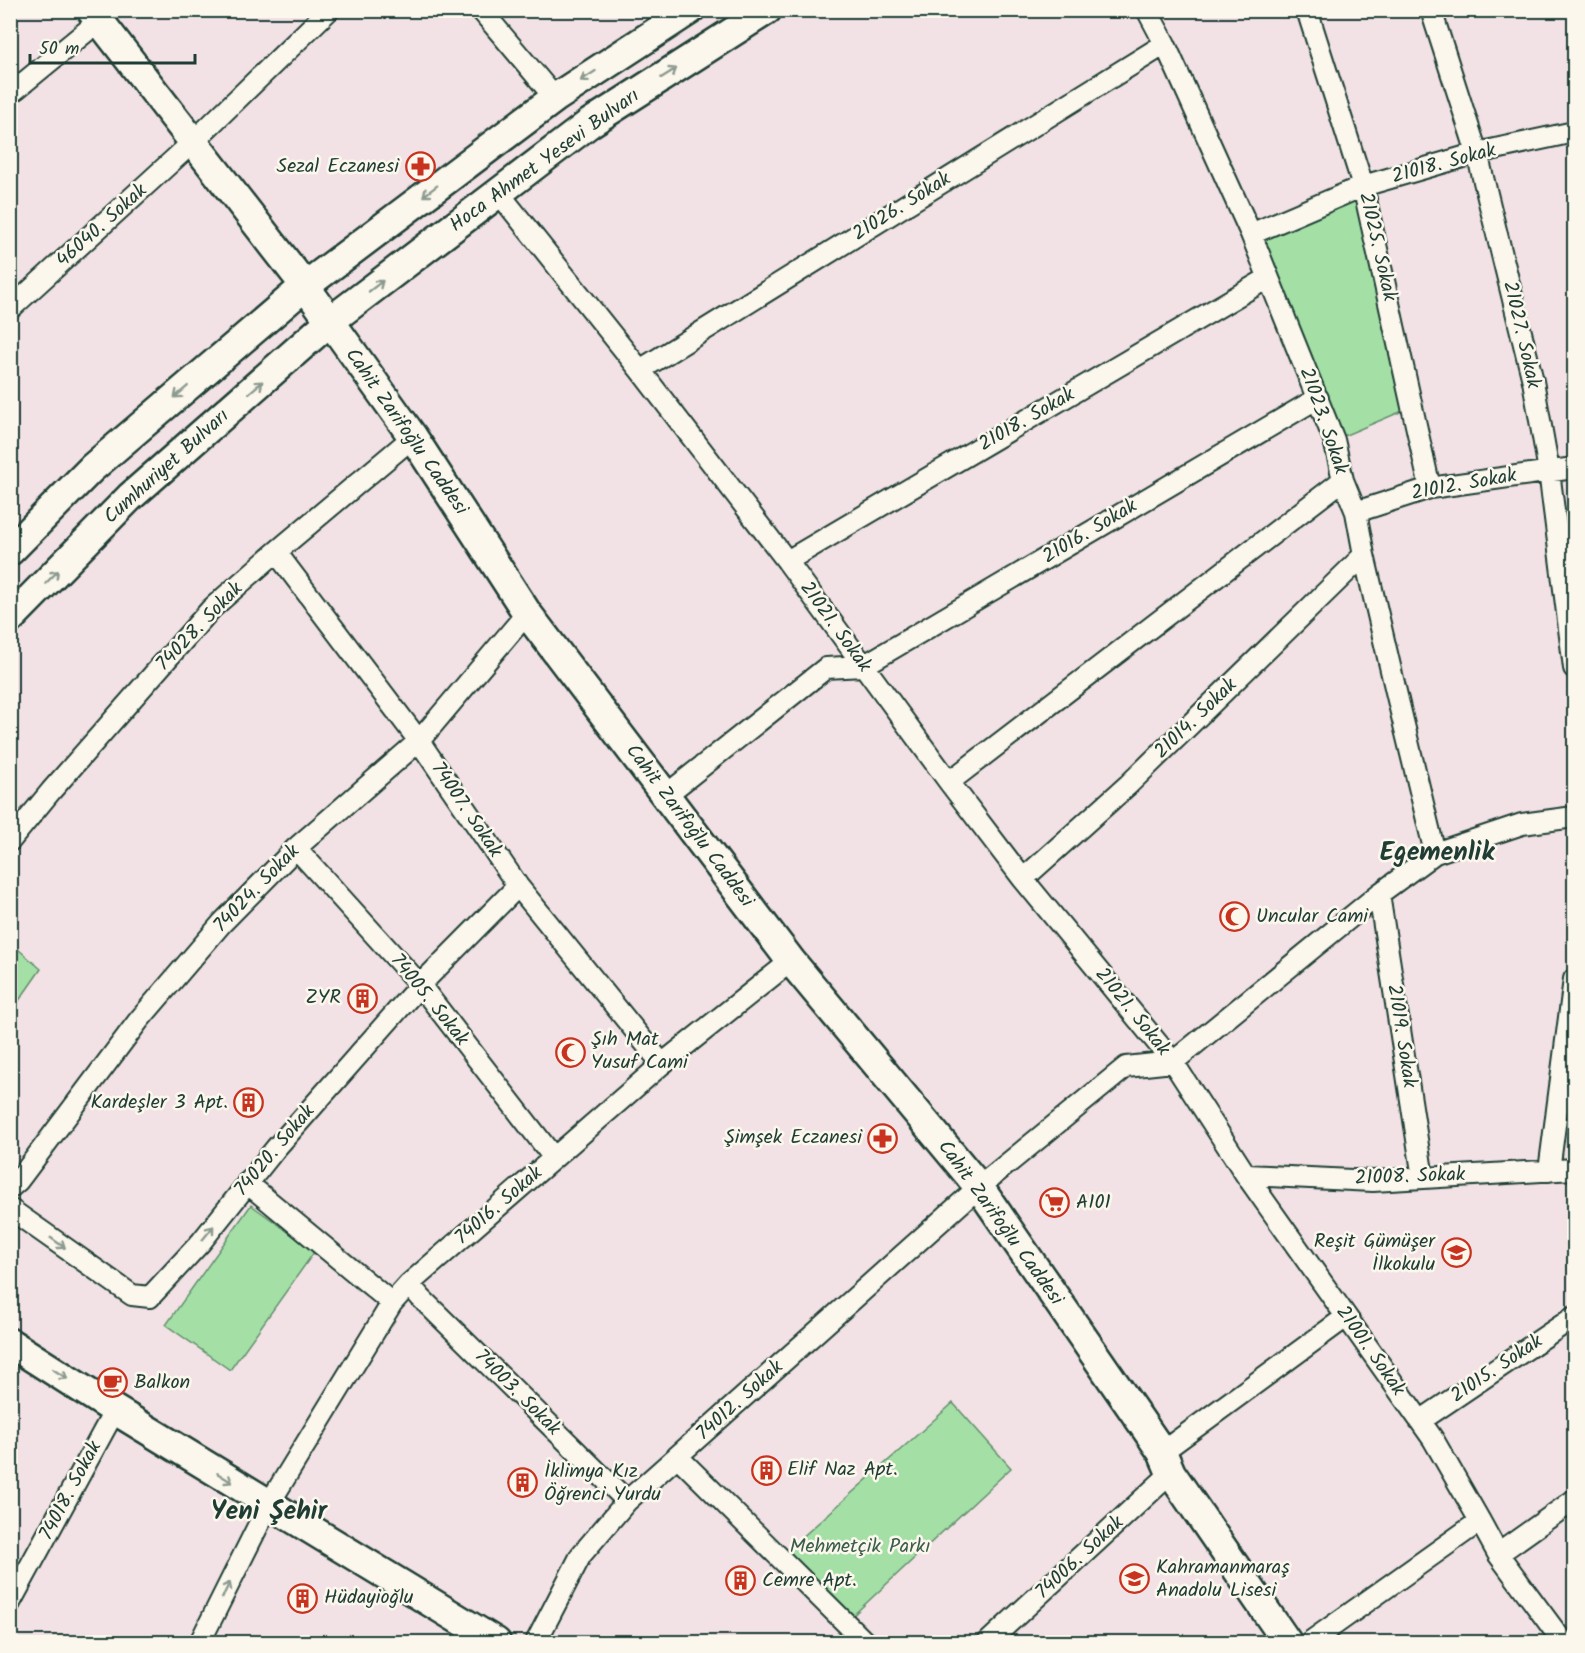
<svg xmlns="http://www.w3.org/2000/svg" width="1585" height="1653" font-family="Kalam,sans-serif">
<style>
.green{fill:#a4e0a6;stroke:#628e6d;stroke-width:1.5}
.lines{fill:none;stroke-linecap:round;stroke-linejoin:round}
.street-casing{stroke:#1f3d34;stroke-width:24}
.secondary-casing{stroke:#1f3d34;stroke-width:33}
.street{stroke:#fbf7ec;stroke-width:20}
.secondary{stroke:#fbf7ec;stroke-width:28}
.oneway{stroke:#8d9a90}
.labels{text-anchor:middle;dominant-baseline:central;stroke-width:5;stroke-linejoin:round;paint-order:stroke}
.street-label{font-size:20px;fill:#1f3d34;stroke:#fbf7ec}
.poi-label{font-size:20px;fill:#1f3d34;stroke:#fbf7ec;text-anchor:start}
.park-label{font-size:20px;fill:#3a5e4b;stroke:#fbf7ec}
.district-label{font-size:26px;font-weight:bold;fill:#1f3d34;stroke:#fbf7ec}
</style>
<rect width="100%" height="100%" fill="#f3e2e5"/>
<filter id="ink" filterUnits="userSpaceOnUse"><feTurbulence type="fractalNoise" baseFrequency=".0167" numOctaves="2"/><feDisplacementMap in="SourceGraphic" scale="12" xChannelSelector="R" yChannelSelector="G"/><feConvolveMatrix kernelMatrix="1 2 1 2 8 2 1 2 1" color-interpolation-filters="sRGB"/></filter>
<g filter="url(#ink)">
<!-- green -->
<path class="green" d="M1363 186 1412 407 1334 440 1251 234Z
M11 943 41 969 11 1012Z
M251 1205 315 1251 230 1370 166 1325Z
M953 1403 1011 1468 847 1621 781 1556Z"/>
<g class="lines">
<defs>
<path id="street" d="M481 10 555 98
M1147 10 1165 44 1251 234 1334 440 1343 480 1356 512 1364 555 1397 696 1435 853
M1307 10 1363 186 1430 488
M1431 10 1477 153 1533 381 1549 471 1574 668
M10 94 99 21
M498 192 640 370 787 561 949 782 1023 879 1173 1062 1246 1175 1433 1439 1480 1521 1498 1554 1563 1642
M1251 234 1363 186 1477 153 1574 132
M10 309 193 142 329 10
M640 370 1165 44
M1356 512 1430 488 1574 468
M276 552 419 741 518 886 662 1064
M787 561 1268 278
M949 782 1343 480
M666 795 826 668 863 666 1318 398
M10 841 51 791 211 609 276 552 413 437
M296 848 420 985 554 1158
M1023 879 1128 785 1364 555
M1379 894 1423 1178
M1549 1171 1574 979
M1246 1175 1373 1181 1574 1169
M247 1183 392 1303
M10 1188 18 1181 139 1020 222 923 296 848 419 741 527 613
M10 1209 132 1295 150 1297 201 1242 276 1148 420 985 518 886
M409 1284 421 1298 627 1501
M1420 1421 1574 1317
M1162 1452 1346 1317
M678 1457 865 1642
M1498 1554 1574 1500
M10 1603 115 1410
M200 1642 269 1504 392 1303 409 1284 662 1064 791 961
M536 1642 581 1555 627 1501 979 1187 1126 1067 1173 1062 1379 894 1435 853 1522 824 1574 817
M988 1642 1171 1473
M1310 1642 1480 1521"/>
<path id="secondary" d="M91 10 305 286 413 437 527 613 791 961 979 1187 1162 1452 1171 1473 1287 1642
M10 551 92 468 305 286 555 98 690 10
M10 619 130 497 329 322 590 123 767 10
M10 1343 115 1410 496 1642"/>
</defs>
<!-- street casing -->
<use href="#street" class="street-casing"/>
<!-- secondary casing -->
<use href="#secondary" class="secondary-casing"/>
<!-- street -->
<use href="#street" class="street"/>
<!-- secondary -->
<use href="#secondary" class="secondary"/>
</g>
<!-- one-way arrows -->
<defs><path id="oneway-shaft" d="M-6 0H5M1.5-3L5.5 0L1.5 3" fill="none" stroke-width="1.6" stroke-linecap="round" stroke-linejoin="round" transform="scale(1.5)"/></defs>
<g class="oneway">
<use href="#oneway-shaft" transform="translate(669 73) rotate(-32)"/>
<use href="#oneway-shaft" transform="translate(588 76) rotate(147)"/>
<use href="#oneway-shaft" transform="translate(430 191) rotate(143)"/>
<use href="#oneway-shaft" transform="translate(376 286) rotate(-38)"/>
<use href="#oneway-shaft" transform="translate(256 387) rotate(-41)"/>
<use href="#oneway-shaft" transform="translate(181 392) rotate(139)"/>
<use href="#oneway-shaft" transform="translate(52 577) rotate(-45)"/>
<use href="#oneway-shaft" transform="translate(208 1233) rotate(-51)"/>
<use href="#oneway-shaft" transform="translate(58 1243) rotate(35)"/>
<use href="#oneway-shaft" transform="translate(60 1374) rotate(33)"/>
<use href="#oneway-shaft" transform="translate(225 1478) rotate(32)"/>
<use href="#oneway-shaft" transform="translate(226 1590) rotate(-64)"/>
</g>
</g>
<!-- icons -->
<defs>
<symbol id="pharmacy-ring" viewBox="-11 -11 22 22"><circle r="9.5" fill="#fbf7ec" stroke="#c8321e" stroke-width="1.5"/><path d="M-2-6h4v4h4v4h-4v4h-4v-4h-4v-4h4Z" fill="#c8321e"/></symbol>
<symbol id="mosque-ring" viewBox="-11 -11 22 22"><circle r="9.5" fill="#fbf7ec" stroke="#c8321e" stroke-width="1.5"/><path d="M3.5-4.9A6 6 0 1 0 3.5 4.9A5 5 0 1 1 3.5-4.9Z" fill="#c8321e"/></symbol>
<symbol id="building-ring" viewBox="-11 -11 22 22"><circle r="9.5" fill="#fbf7ec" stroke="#c8321e" stroke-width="1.5"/><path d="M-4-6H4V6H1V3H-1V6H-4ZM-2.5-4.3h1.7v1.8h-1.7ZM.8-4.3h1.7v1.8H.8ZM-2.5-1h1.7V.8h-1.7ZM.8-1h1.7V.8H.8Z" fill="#c8321e"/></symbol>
<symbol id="supermarket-ring" viewBox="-11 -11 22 22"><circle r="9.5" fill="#fbf7ec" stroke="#c8321e" stroke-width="1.5"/><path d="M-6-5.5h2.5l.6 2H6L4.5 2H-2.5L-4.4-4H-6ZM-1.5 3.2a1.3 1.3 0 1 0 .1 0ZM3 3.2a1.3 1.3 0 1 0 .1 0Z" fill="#c8321e"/></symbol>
<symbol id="school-ring" viewBox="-11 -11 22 22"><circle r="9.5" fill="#fbf7ec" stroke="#c8321e" stroke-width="1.5"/><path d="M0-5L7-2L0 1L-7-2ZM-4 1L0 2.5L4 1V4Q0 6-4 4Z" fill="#c8321e"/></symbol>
<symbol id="cafe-ring" viewBox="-11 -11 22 22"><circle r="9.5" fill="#fbf7ec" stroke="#c8321e" stroke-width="1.5"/><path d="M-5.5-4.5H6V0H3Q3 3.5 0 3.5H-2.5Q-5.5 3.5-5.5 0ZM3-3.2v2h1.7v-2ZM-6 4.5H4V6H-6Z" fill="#c8321e"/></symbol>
</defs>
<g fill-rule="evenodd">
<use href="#pharmacy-ring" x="404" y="150" width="33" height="33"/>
<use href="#mosque-ring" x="1218" y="900" width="33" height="33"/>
<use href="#building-ring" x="346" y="982" width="33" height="33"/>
<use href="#mosque-ring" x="554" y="1036" width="33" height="33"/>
<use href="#building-ring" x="232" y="1086" width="33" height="33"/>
<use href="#pharmacy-ring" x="866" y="1122" width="33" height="33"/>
<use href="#supermarket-ring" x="1038" y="1186" width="33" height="33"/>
<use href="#school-ring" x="1440" y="1236" width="33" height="33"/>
<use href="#cafe-ring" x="96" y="1366" width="33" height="33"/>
<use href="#building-ring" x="750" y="1454" width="33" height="33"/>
<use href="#building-ring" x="506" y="1466" width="33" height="33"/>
<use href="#school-ring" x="1118" y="1562" width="33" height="33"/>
<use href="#building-ring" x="724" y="1564" width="33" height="33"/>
<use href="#building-ring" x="286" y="1582" width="33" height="33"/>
</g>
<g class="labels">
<!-- street labels -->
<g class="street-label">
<text transform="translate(545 161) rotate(-36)">Hoca Ahmet Yesevi Bulvarı</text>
<text transform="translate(1444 164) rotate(-15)">21018. Sokak</text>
<text transform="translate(902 207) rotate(-32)">21026. Sokak</text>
<text transform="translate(102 226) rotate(-42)">46040. Sokak</text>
<text transform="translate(1377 247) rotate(77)">21025. Sokak</text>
<text transform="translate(1521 335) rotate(77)">21027. Sokak</text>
<text transform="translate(1027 420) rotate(-30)">21018. Sokak</text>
<text transform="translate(1323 421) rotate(71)">21023. Sokak</text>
<text transform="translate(406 432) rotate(55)">Cahit Zarifoğlu Caddesi</text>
<text transform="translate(167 467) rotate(-42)">Cumhuriyet Bulvarı</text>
<text transform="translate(1464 485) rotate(-10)">21012. Sokak</text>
<text transform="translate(1090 532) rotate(-31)">21016. Sokak</text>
<text transform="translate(200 627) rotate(-46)">74028. Sokak</text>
<text transform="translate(835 627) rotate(54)">21021. Sokak</text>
<text transform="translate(1196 719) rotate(-44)">21014. Sokak</text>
<text transform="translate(466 810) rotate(56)">74007. Sokak</text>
<text transform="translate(689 826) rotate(53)">Cahit Zarifoğlu Caddesi</text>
<text transform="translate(257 889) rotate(-46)">74024. Sokak</text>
<text transform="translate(429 1000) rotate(51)">74005. Sokak</text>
<text transform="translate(1132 1012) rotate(51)">21021. Sokak</text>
<text transform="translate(1401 1036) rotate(81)">21019. Sokak</text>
<text transform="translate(275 1151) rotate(-50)">74020. Sokak</text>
<text transform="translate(1410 1177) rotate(-2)">21008. Sokak</text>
<text transform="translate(499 1206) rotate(-41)">74016. Sokak</text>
<text transform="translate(1000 1223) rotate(54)">Cahit Zarifoğlu Caddesi</text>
<text transform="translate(1370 1351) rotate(55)">21001. Sokak</text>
<text transform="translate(1497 1369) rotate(-34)">21015. Sokak</text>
<text transform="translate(517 1393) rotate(45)">74003. Sokak</text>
<text transform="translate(740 1401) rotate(-42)">74012. Sokak</text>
<text transform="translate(71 1491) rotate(-62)">74018. Sokak</text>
<text transform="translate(1080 1558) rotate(-43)">74006. Sokak</text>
</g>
<!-- poi labels -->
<g class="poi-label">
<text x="399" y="167" text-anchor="end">Sezal Eczanesi</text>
<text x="1256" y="917">Uncular Cami</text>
<text x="341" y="998" text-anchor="end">ZYR</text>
<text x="591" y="1040">Şıh Mat<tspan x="591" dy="23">Yusuf Cami</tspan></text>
<text x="228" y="1103" text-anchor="end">Kardeşler 3 Apt.</text>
<text x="862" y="1138" text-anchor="end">Şimşek Eczanesi</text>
<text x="1076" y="1203">A101</text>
<text x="1435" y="1242" text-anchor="end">Reşit Gümüşer<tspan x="1435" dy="23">İlkokulu</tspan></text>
<text x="134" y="1383">Balkon</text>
<text x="787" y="1470">Elif Naz Apt.</text>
<text x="544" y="1472">İklimya Kız<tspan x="544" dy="23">Öğrenci Yurdu</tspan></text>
<text x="1156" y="1568">Kahramanmaraş<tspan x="1156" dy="23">Anadolu Lisesi</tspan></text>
<text x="762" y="1581">Cemre Apt.</text>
<text x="324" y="1598">Hüdayioğlu</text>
</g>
<!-- park labels -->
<g class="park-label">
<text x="860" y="1547">Mehmetçik Parkı</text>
</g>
<!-- district labels -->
<g class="district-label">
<text x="1437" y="853">Egemenlik</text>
<text x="269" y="1512">Yeni Şehir</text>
</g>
</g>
<!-- margin -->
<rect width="1585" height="1653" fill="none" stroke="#fbf7ec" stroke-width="36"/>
<rect x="18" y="18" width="1549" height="1617" fill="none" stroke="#1f3d34" stroke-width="2" filter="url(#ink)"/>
<!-- scale -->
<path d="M30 54v9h165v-9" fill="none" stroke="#1f3d34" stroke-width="3"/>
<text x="39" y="54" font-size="18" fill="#1f3d34" stroke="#fbf7ec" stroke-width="4.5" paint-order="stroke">50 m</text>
</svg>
